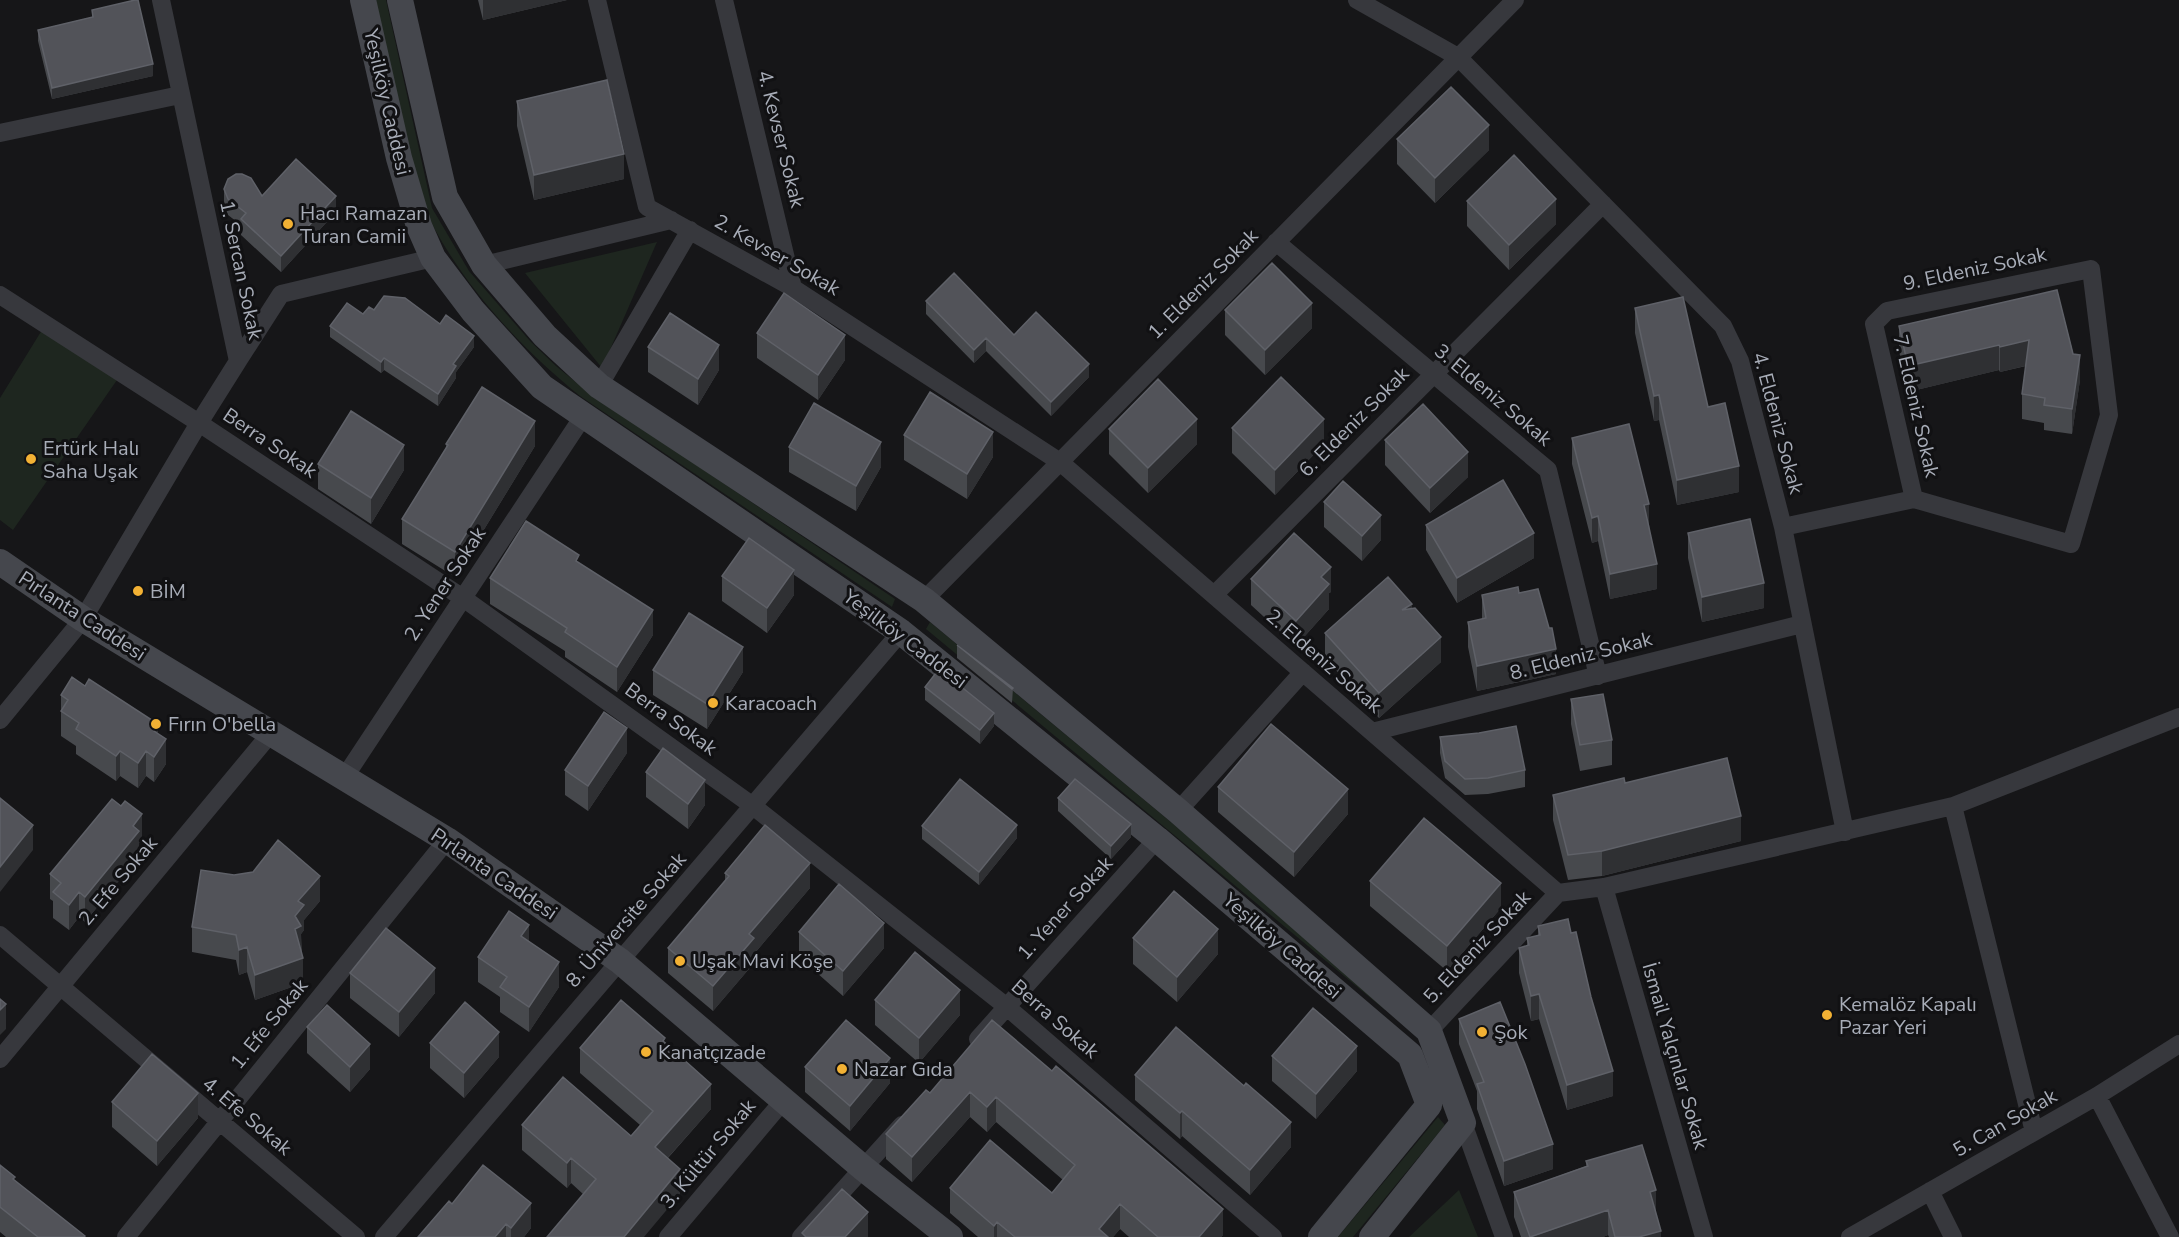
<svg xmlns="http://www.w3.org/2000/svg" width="2179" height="1237" font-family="'Nunito Sans',sans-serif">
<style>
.green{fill:#1e261f}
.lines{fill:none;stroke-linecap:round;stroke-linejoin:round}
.street{stroke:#37383d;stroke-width:18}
.secondary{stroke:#45474d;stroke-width:26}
.wall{fill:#47494d}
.shaded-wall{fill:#2f3033}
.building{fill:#525359;stroke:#5f6168;stroke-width:1.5}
.poi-dot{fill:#f2b134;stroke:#111113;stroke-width:2}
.labels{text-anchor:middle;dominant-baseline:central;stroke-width:6;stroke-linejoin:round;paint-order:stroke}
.street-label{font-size:20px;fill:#a8adb8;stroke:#111113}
.poi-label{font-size:20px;fill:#a8adb8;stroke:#111113;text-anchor:start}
</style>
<rect width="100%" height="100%" fill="#161618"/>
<!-- green -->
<path class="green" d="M375 0H386L432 208 469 271 531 342 556 366 588 392 895 599 892 607 580 396C517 345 453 275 421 201Z
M657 242 602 368 525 273Z
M42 330 117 380 13 530 0 520V398Z
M930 622 1390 1004 1385 1010 926 629Z
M1438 1117 1445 1125 1353 1237H1338Z
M1459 1190 1478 1237H1409Z"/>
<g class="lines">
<!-- street -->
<path class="street" d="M597 0 647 207 793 288 1060 462 1558 893
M724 0 793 288
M1357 0 1458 57 1723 326 1740 361 1783 527 1845 832
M0 133 180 95
M1276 242 1548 470 1598 676
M484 265 671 220
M0 295 199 423 463 598 753 806 1007 1007 1273 1237
M238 361 281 294 433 258
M599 386 690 230
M1783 527 1914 499 2071 544 2109 415 2091 269 1887 311 1874 324 1914 499
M1214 595 1603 204
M924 600 1515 0
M0 720 83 619 199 423 238 361 161 0
M1372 732 1802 624
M344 778 584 415
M1953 806 2034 1132
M1178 811 1303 672
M1604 887 1704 1237
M1558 893 1604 887 1953 806 2179 717
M0 935 356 1237
M1429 1031 1558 893
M978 1039 1157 839
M0 1059 271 733
M2097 1096 2170 1237
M1463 1123 1504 1237
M1930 1191 1953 1237
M126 1237 447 840
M384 1237 901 632
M668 1237 783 1101
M801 1237 902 1125
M1850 1237 2097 1096 2179 1044"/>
<!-- secondary -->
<path class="secondary" d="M363 0 399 158 419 226 433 258 473 311 542 387 901 632 1157 839 1410 1055 1429 1105 1321 1237
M400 0 445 197 484 265 545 336 599 386 924 600 1178 811 1429 1031 1463 1123 1372 1237
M0 562 83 619 447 840 620 961 863 1168 950 1237"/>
</g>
<!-- wall -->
<path class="wall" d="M478 0H567L483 20Z
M92 10 153 76 52 99 38 41V30L92 17Z
M517 101 624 179 534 200 517 126Z
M1397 139 1489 150 1435 203 1397 164Z
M224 189 262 196 336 212 281 272 241 235V225L228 215 224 205Z
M1467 201 1556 224 1509 270 1467 226Z
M2057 290 2080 380 2072 434 2044 430V423L2022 419V394L2026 366 2000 372 1999 370 1908 392 1899 351V326Z
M926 301 1089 377 1051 416 986 351 974 363 926 314Z
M1635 308 1708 407 1739 492 1677 505 1659 420 1654 421 1635 333Z
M374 310 440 324 474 347 456 372V378L438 406 384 370 381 373 330 337V326Z
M1225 310 1312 328 1265 375 1225 335Z
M757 333 845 360 818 400 757 358Z
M648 347 719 370 698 405 648 372Z
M1232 428 1324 444 1275 495 1232 453Z
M1109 429 1197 444 1148 493 1109 454Z
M904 435 993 457 967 499 904 460Z
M1572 438 1649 525 1657 589 1610 599 1598 541 1592 543 1572 464Z
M1385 440 1468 477 1430 513 1385 465Z
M446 444 535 446 455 577 402 544V519L446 448Z
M789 447 881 467 856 511 789 472Z
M318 464 404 470 371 524 318 489Z
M1324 502 1381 540 1362 561 1324 527Z
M1426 525 1534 558 1457 603 1426 550Z
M1688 533 1764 608 1702 622 1688 558Z
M579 564 653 635 617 692 565 657V651L490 604V578Z
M722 576 794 595 767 633 722 601Z
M1251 579 1331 592 1329 593V609L1296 646 1251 605Z
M1519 593 1556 674 1477 691 1468 647V622L1482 619V595Z
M1412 608 1441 662 1379 718 1325 658V633Z
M957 645 1013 688 1012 703 957 658Z
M653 670 743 672 707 729 653 695Z
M925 687 994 726 980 744 925 700Z
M61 695 158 735 166 764 154 782 146 776 138 788 120 776 116 781 76 754V746L61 736Z
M1571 699 1612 740V765L1580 771 1571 724Z
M1440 737 1525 770V787L1488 794 1465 795 1445 778 1440 753Z
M627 753 588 811 565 795V770Z
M646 772 705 805 688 829 646 797Z
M1625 783 1741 841 1602 876 1568 880 1553 820V795Z
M1218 787 1348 814 1294 877 1218 812Z
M1058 798 1131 837 1111 859 1058 811Z
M922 826 1017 838 979 885 922 839Z
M142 839 139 843V856L85 922 79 917 69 930 53 918V901L50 899V874Z
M725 873 810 888 754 954V963L713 1011 668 973V948L725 881Z
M1370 881 1501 908 1447 971 1370 906Z
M320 901 304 920V930L301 934 303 983 255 1000 247 972 239 975 236 960 192 952V927Z
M1538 926 1613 1096 1567 1110 1539 1019 1531 1021 1519 973V948L1527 946V938L1538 936Z
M799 932 884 948 843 996 799 957Z
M1133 938 1218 954 1177 1002 1133 964Z
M529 941 559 987 529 1032 500 1012V997L478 982V957Z
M350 973 435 993 399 1037 350 998Z
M875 1000 960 1015 919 1063 875 1025Z
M1459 1019 1553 1169 1504 1186 1477 1109V1091L1459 1044Z
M992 1020 1223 1235 1221 1237H1129L1120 1229 1113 1237H978L950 1213V1188L1052 1193 1063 1180 996 1122 987 1132 970 1117 912 1182 886 1159V1134L930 1093Z
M307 1027 370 1069 350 1092 307 1053Z
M665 1042 711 1109 668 1158 680 1194H583L571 1183 567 1188 522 1150V1125L631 1136 640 1125 580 1073V1048Z
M430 1043 499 1057 464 1098 430 1068Z
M1272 1056 1357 1071 1316 1119 1272 1081Z
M805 1067 890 1083 850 1131 805 1092Z
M1135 1075 1291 1147 1250 1195 1182 1136 1180 1139 1135 1100Z
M112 1102 198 1118 157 1166 112 1127Z
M1586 1161 1661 1237H1609L1608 1235 1603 1237H1521L1514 1217V1192L1586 1166Z
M0 1165 15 1181 85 1237H6L0 1232Z
M452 1204 531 1228 524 1237H418Z"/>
<!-- shaded-wall -->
<path class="shaded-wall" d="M483 0H567L483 20Z
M153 64V76L52 99V88Z
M1489 125V150L1435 203V178Z
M624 154V179L534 200V175Z
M336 196V212L281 272V256Z
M1556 199V224L1509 270V245Z
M1312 303V328L1265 375V350Z
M845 335V360L818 400V375Z
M474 336V347L456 372V378L438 406V394L453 364Z
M986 338V351L974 363V350Z
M2029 340V365L2000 372V347Z
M719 345V370L698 405V379Z
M1999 345V370L1908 392V366Z
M2080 355V380L2072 434V409Z
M384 358V370L381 373V362Z
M1089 364V377L1051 416V402Z
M1659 395V420L1654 421V396Z
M1197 419V444L1148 493V468Z
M1324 419V444L1275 495V470Z
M535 421V446L455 577V552Z
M993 432V457L967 499V474Z
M881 442V467L856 511V486Z
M404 445V470L371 524V498Z
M1468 452V477L1430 513V488Z
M1739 466V492L1677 505V480Z
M1649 504V529L1644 505Z
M1381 515V540L1362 561V536Z
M1598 516V541L1592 543V518Z
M1534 533V558L1457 603V578Z
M1657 564V589L1610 599V574Z
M1331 567V592L1329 593V609L1296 646V621L1321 577Z
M794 570V595L767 633V608Z
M1764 583V608L1702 622V597Z
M1412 604V629L1402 610Z
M653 610V635L617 692V667Z
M1441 637V662L1379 718V693Z
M743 647V672L707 729V704Z
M1556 649V674L1477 691V666Z
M994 713V726L980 744V730Z
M158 724V749L154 731Z
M627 728V753L588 811V786Z
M166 739V764L154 782V757Z
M120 751V776L116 781V756Z
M146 751V776L138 788V763Z
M705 780V805L688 829V804Z
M1348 789V814L1294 877V852Z
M142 814V839L139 843V856L85 922V897L133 826Z
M1741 816V841L1602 876V851Z
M1131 824V837L1111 859V846Z
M33 825V850L0 892V867Z
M1017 825V838L979 885V872Z
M810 863V888L754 954V963L713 1011V986L749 934Z
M320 876V901L304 920V930L301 934V951L295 954V916L298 901Z
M1501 883V908L1447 971V946Z
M79 892V917L69 930V905Z
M884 923V948L843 996V971Z
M529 925V950L521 936Z
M1218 929V954L1177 1002V977Z
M247 947V972L239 975V950Z
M303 958V983L255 1000V975Z
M559 962V987L529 1032V1007Z
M435 968V993L399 1037V1012Z
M960 990V1015L919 1063V1038Z
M1539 994V1019L1531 1021V996Z
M6 1004V1029L0 1035V1010Z
M499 1032V1057L464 1098V1073Z
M370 1044V1069L350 1092V1067Z
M1357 1046V1071L1316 1119V1094Z
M890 1058V1083L850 1131V1106Z
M1613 1071V1096L1567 1110V1085Z
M711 1084V1109L655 1172V1147Z
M970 1092V1117L912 1182V1157Z
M198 1093V1118L157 1166V1141Z
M996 1097V1122L987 1132V1107Z
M1182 1111V1136L1180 1139V1113Z
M1291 1122V1147L1250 1195V1170Z
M1553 1144V1169L1504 1186V1161Z
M571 1158V1183L567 1188V1163Z
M680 1169V1194L644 1237H624Z
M1656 1190V1215L1650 1192Z
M531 1203V1228L524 1237H511V1228Z
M1120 1204V1229L1113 1237H1099V1229Z
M1223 1209V1235L1221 1237H1199Z
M1608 1210V1235L1603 1237H1532Z
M868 1212V1237H845Z
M997 1222V1237H994V1226Z
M506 1224V1237H495Z
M1661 1231V1237H1639Z"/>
<!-- building -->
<path class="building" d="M135 0H138L153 64 52 88 38 30 93 17 92 10Z
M607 80 624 154 534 175 517 101Z
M1451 87 1489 125 1435 178 1397 139Z
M1514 155 1556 199 1509 245 1467 201Z
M296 159 336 196 281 256 241 219 246 213 228 199 224 189 228 179 236 174H242L251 178 262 196Z
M1272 263 1312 303 1265 350 1225 310Z
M954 273 1014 335 1036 312 1089 364 1051 402 986 338 974 350 926 301Z
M2057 290 2073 354 2080 355 2072 409 2044 405 2045 398 2022 394 2029 340 2000 347 1999 345 1908 366 1899 326Z
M784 293 845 335 818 375 757 333Z
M384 296 405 298 440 324 446 315 474 336 453 364 456 366 438 394 384 358 381 362 330 326 347 303 363 314 369 307 374 310Z
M1683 297 1708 407 1725 403 1739 466 1677 480 1659 395 1654 396 1635 308Z
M670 313 719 345 698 379 648 347Z
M1281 377 1324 419 1275 470 1232 428Z
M1158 379 1197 419 1148 468 1109 429Z
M482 387 535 421 455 552 402 519 448 445 446 444Z
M930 392 993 432 967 474 904 435Z
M814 403 881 442 856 486 789 447Z
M1423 404 1468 452 1430 488 1385 440Z
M351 411 404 445 371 498 318 464Z
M1629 424 1649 504 1644 505 1657 564 1610 574 1598 516 1592 518 1572 438Z
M1503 480 1534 533 1457 578 1426 525Z
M1343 481 1381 515 1362 536 1324 502Z
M1750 519 1764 583 1702 597 1688 533Z
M526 521 579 555 576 561 653 610 617 667 565 632 567 628 490 578Z
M1294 533 1331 567 1321 577 1329 584 1296 621 1251 579Z
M749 538 794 570 767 608 722 576Z
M1388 577 1412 604 1402 610 1415 608 1441 637 1379 693 1325 633Z
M1518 587 1519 593 1538 589 1549 628H1552L1556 649 1477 666 1468 622 1486 618 1482 595Z
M689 613 743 647 707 704 653 670Z
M957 645 1013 688 1012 689Z
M939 669 994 713 980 730 925 687Z
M72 677 85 686 89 679 158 724 154 731 166 739 154 757 146 751 138 763 120 751 116 756 76 729 79 723 61 711 68 700 61 695Z
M1603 694 1612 740 1580 745 1571 699Z
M604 712 627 728 588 786 565 770Z
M1271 724 1348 789 1294 852 1218 787Z
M1516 726 1525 770 1488 778 1465 779 1445 761 1440 737 1479 733Z
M663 748 705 780 688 804 646 772Z
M1727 758 1741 816 1602 851 1568 855 1553 795 1624 778 1625 783Z
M960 779 1017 825 979 872 922 826Z
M1075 779 1131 824 1111 846 1058 798Z
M0 798 33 825 0 867Z
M112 799 121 806 125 801 142 814 133 826 139 831 85 897 79 892 69 905 53 892 61 883 50 874Z
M1424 818 1501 883 1447 946 1370 881Z
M765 825 810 863 749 934 754 938 713 986 668 948 729 876 725 873Z
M278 840 320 876 298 901 304 905 295 916 301 926 295 929 303 958 255 975 247 947 239 950 236 935 192 927 201 870 234 875 253 872Z
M839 884 884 923 843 971 799 932Z
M1174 891 1218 929 1177 977 1133 938Z
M509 911 529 925 521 936 559 962 529 1007 500 987 507 977 478 957Z
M1568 919 1571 933 1576 932 1591 997 1613 1071 1567 1085 1539 994 1531 996 1519 948 1529 945 1527 938 1540 935 1538 926Z
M386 928 435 968 399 1012 350 973Z
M915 952 960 990 919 1038 875 1000Z
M0 999 6 1004 0 1010Z
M621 1000 665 1038 663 1041 711 1084 655 1147 680 1169 624 1237H547L596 1179 571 1158 567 1163 522 1125 563 1077 631 1136 653 1111 580 1048Z
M465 1002 499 1032 464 1073 430 1043Z
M1500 1002 1525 1064 1553 1144 1504 1161 1477 1084 1484 1082 1459 1019Z
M327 1005 370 1044 350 1067 307 1027Z
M1313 1008 1357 1046 1316 1094 1272 1056Z
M846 1020 890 1058 850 1106 805 1067Z
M992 1020 1052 1071 1056 1066 1223 1209 1199 1237H1158L1120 1204 1099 1229 1108 1237H1015L997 1222 994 1226 950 1188 990 1140 1052 1193 1075 1165 996 1097 987 1107 970 1092 912 1157 886 1134 926 1090 930 1093Z
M1176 1027 1244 1086 1246 1083 1291 1122 1250 1170 1182 1111 1180 1113 1135 1075Z
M152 1054 198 1093 157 1141 112 1102Z
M1642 1145 1656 1190 1650 1192 1661 1231 1639 1237H1615L1608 1210 1530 1237 1514 1192 1588 1166 1586 1161Z
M0 1165 15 1177 13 1179 85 1236 84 1237H38L0 1207Z
M483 1165 531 1203 511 1228 506 1224 495 1237H418L449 1201 452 1204Z
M842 1189 868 1212 845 1237H806L802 1233Z"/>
<!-- markers -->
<g class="poi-dot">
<circle cx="288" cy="224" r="6"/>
<circle cx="31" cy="459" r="6"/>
<circle cx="138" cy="591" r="6"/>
<circle cx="713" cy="703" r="6"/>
<circle cx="156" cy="724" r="6"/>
<circle cx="680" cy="961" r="6"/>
<circle cx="1827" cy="1015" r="6"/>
<circle cx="1482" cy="1032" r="6"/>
<circle cx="646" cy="1052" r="6"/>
<circle cx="842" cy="1069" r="6"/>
</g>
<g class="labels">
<!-- street labels -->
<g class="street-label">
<text transform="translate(387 102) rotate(77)">Yeşilköy Caddesi</text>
<text transform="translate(781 139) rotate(76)">4. Kevser Sokak</text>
<text transform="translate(777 255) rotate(30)">2. Kevser Sokak</text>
<text transform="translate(1975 269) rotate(-12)">9. Eldeniz Sokak</text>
<text transform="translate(241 270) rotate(78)">1. Sercan Sokak</text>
<text transform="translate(1203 284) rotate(-45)">1. Eldeniz Sokak</text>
<text transform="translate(1493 395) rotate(40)">3. Eldeniz Sokak</text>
<text transform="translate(1916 406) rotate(77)">7. Eldeniz Sokak</text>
<text transform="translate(1354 422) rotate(-45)">6. Eldeniz Sokak</text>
<text transform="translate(1778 423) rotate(75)">4. Eldeniz Sokak</text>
<text transform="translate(270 443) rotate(34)">Berra Sokak</text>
<text transform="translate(445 584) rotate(-57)">2. Yener Sokak</text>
<text transform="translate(82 616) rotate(33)">Pırlanta Caddesi</text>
<text transform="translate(905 639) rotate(37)">Yeşilköy Caddesi</text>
<text transform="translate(1581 656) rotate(-14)">8. Eldeniz Sokak</text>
<text transform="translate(1324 661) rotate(41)">2. Eldeniz Sokak</text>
<text transform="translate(671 719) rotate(36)">Berra Sokak</text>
<text transform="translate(494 874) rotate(34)">Pırlanta Caddesi</text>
<text transform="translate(118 881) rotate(-50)">2. Efe Sokak</text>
<text transform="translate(1065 908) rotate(-48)">1. Yener Sokak</text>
<text transform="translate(626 920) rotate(-49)">8. Üniversite Sokak</text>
<text transform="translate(1282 946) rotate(41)">Yeşilköy Caddesi</text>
<text transform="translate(1477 947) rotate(-47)">5. Eldeniz Sokak</text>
<text transform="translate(1055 1019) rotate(41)">Berra Sokak</text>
<text transform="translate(269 1024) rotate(-51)">1. Efe Sokak</text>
<text transform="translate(1675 1056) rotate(74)">İsmail Yalçınlar Sokak</text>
<text transform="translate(247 1116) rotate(40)">4. Efe Sokak</text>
<text transform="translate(2005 1123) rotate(-30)">5. Can Sokak</text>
<text transform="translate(708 1154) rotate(-50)">3. Kültür Sokak</text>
</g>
<!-- poi labels -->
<g class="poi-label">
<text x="300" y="213">Hacı Ramazan<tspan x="300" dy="23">Turan Camii</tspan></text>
<text x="43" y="448">Ertürk Halı<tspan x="43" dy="23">Saha Uşak</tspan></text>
<text x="150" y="591">BİM</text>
<text x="725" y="703">Karacoach</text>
<text x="168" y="724">Fırın O'bella</text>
<text x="692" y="961">Uşak Mavi Köşe</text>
<text x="1839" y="1004">Kemalöz Kapalı<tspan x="1839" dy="23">Pazar Yeri</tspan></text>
<text x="1494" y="1032">Şok</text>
<text x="658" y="1052">Kanatçızade</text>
<text x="854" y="1069">Nazar Gıda</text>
</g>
</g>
</svg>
